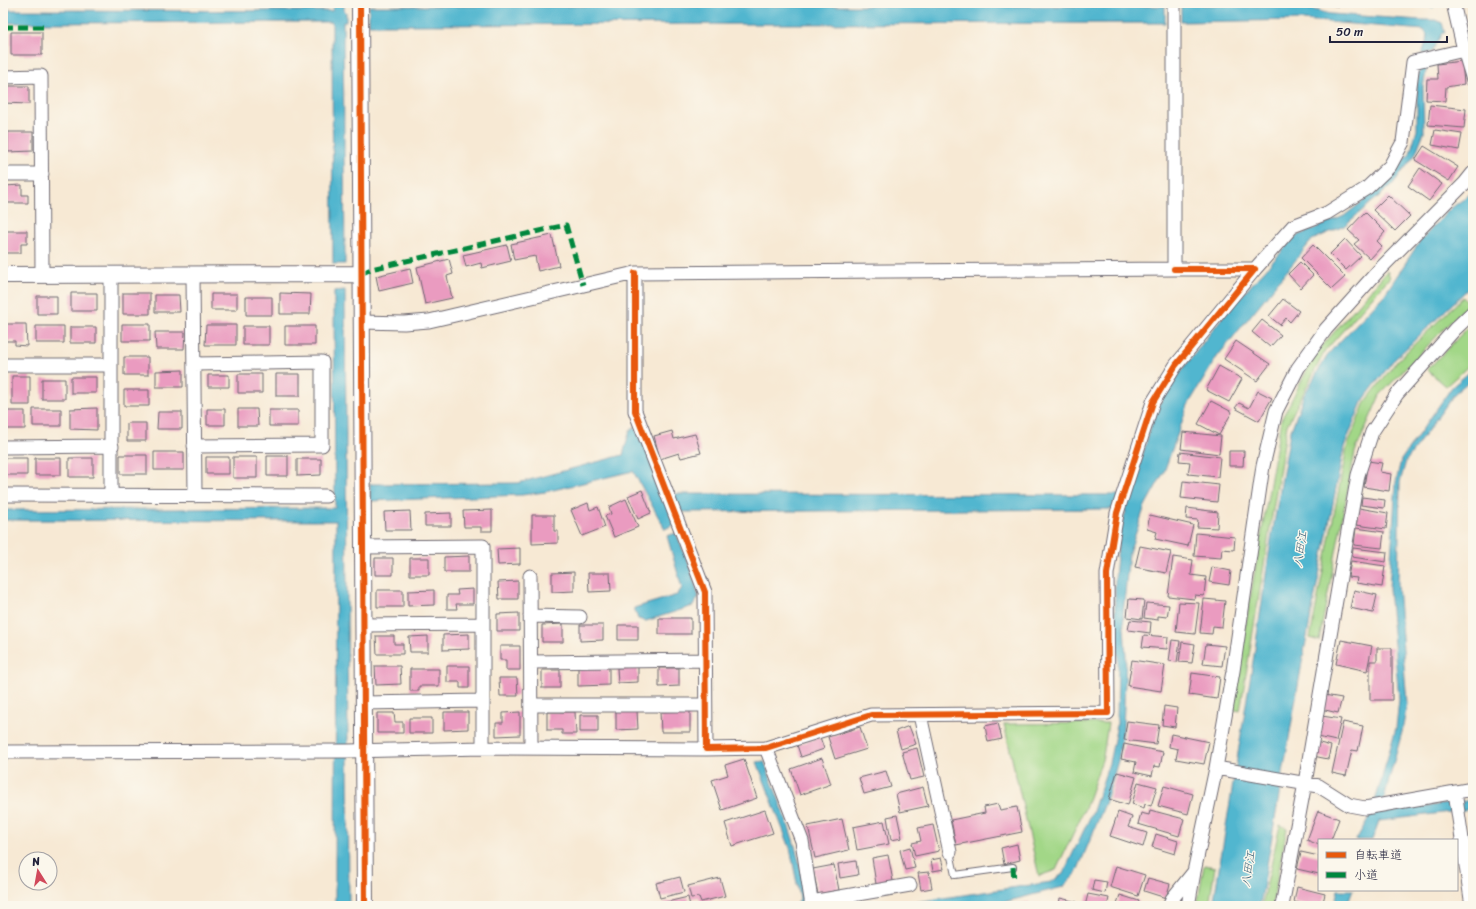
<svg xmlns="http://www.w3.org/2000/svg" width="1476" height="909" font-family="Sriracha,'Klee One',sans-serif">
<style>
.green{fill:#a2d787;stroke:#627c61}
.water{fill:#51b6cf;stroke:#3a6c85}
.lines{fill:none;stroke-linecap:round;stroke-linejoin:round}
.stream{stroke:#51b6cf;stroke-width:4.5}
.building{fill:#ea9bc0}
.service-casing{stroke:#6d6871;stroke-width:8}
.minor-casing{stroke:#6d6871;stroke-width:15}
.tertiary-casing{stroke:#6d6871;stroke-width:18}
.service{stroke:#fff;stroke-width:6}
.minor{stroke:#fff;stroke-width:13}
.tertiary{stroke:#fff;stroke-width:16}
.quiet{stroke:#00873e;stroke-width:5;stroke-dasharray:10 5;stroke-linecap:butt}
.cycleway-casing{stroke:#fbf7ec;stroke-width:8}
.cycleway{stroke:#e8590c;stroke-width:6}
.labels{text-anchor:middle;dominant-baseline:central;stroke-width:3;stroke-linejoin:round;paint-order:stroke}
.water-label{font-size:12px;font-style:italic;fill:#355d76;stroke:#fbf7ec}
</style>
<rect width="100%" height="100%" fill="#fbf7ec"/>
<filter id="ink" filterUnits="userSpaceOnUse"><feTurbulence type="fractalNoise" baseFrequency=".025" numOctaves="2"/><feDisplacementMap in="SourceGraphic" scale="8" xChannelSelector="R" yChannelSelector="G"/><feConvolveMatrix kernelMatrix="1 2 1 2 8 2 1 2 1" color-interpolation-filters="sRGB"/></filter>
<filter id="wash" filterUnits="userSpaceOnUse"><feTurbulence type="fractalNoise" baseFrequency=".012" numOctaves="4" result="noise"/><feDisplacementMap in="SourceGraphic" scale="16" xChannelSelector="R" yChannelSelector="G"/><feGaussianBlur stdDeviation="0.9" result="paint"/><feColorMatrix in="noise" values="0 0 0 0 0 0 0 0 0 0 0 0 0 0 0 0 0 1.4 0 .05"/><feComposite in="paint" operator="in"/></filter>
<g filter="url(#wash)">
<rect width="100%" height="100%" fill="#f7e9d4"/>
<!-- green -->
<path class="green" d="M1387 271 1390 277 1325 351 1287 425 1240 711 1231 709 1281 420 1316 353Z
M1463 297 1469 303 1380 395 1355 452 1319 641 1310 638 1347 447 1364 404 1396 362Z
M1473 322V362L1446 386 1427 370Z
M1108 723 1103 757 1086 806 1056 870 1039 876 1004 724Z
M1280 825 1287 828 1272 906H1262Z
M1204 865 1215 867 1209 906H1197Z"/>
<!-- water -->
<path class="water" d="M333 3H344V10L346 12V22H343L345 264H333L332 22 3 23V10L332 11Z
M1188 3H1202L1203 5H1294L1331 14 1421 20H1435L1442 23 1445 33H1442L1432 52 1422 54 1428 37 1424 30 1304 20 1181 22V6L1188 5Z
M369 6H1165V23L369 25Z
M1427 66 1423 87 1424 132 1415 155 1392 185 1344 226 1312 240 1217 357 1188 405 1164 472 1145 506 1129 553 1123 614 1126 656 1123 729 1118 761 1106 801 1076 874 1063 887 989 906H836L865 903 916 902 1051 882 1063 874 1093 811 1109 763 1117 725 1118 657 1115 628V578L1119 534 1126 511 1114 509 678 512 673 525 665 529 633 471 545 492 522 495 370 501V484L518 483 623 455 629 433 634 426 671 494 1131 495 1156 409 1173 382 1224 315 1295 237 1344 216 1385 184 1410 153 1417 130V84L1420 68Z
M1473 192V284L1392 362 1362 402 1344 447 1303 657 1260 906H1213L1255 649 1271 540 1290 433 1304 395 1329 353 1385 294 1420 241 1450 209Z
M345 290 349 906H335L336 521 3 520V510L335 508 334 291Z
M1473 369V378L1455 393 1406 461 1400 482 1398 585 1407 704 1402 732 1380 813 1473 800V809L1379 821 1372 840H1356L1372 812 1396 728 1399 699 1389 589 1396 482 1401 460 1452 387Z
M676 533 689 564 699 597 693 606 646 621 638 619 634 608 677 595 682 588 667 536Z
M764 761C782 808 803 855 806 906H795L800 899 790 848 757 762Z
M1338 890H1353L1347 906H1334Z"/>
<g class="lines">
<!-- stream -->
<path class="stream" d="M1430 3 1432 6"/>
</g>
<g id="blocks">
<!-- building -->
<path class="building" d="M1327 3H1339V6L1326 5Z
M11 32H42V55H11Z
M1462 61 1464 84 1446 87 1445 101 1426 100 1427 79H1438L1437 64Z
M3 86H29V104L3 103Z
M1430 105 1466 109 1464 128 1428 125Z
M1435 130 1462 134 1459 150 1432 145Z
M8 132H33V151L8 152Z
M1424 146 1458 167 1449 181 1415 160Z
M1420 168 1442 184 1429 201 1408 186Z
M22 185V195H28V203H4V186Z
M1388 195 1410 216 1395 231 1373 210Z
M1365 212 1385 232 1377 241 1382 246 1370 259 1354 244 1359 240 1348 230Z
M3 231H27V244H21V253H3Z
M552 235 559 266 538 271 535 256 514 260 511 244Z
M1345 239 1361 256 1346 270 1330 254Z
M507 245 511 261 482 268 481 263 466 267 463 255Z
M1313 245 1345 277 1332 289 1301 258Z
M449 259 453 274 447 276 452 298 425 304 417 267Z
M1300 262 1313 275 1301 288 1288 274Z
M410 268 413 283 379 291 376 276Z
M71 293H97V311H71Z
M123 293H150V314H123Z
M280 293 311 294 310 314H280Z
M211 294H237V310H211Z
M155 295H179L180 312H155Z
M37 296H57V314H37Z
M246 297H272V315H246Z
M1283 299 1299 311 1290 322 1286 318 1280 325 1269 316Z
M1262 320 1281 335 1270 347 1252 332Z
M3 324H26L27 346 15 345V341H3Z
M122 324H150V341H122Z
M206 325H236V345H205Z
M36 326H64V343H36Z
M243 326H269V345H243Z
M285 326H315V345H285Z
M70 327H96V343H70Z
M155 332H185L184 349H156Z
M1236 341 1270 364 1257 381 1224 359Z
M124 357H148V375H124Z
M1219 366 1242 379 1229 402 1206 390Z
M183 370V387H156V371Z
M238 374H262V393H238Z
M276 374H300V396H276Z
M208 375H229V387H208Z
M12 376H30V405H12Z
M71 377H96V393H71Z
M42 379H65V399H42Z
M124 390H149V406H124Z
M1258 391 1272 398 1259 421 1235 408 1239 403 1249 408Z
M1211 401 1232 412 1219 435 1198 424Z
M97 408V430L70 429V409Z
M33 409H61V426H33Z
M207 409H225V425H207Z
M238 409H257L258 426H238Z
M269 410H298V426H269Z
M3 411H25V429H3Z
M158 412H182V429H157Z
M127 423H146V441H127Z
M672 431 674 439 695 434 701 453 681 458 679 453 660 459 654 436Z
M1183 432 1221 436 1219 454 1181 449Z
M1229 451H1244L1243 466H1229Z
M154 452H184V470H154Z
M1180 452 1220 457 1218 477 1188 474 1190 462 1179 461Z
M120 455H147V474H120Z
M267 456H288V476H267Z
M206 457H229V474H206Z
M233 457H257V478H233Z
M3 458H27V475H4Z
M35 458H61V475H35Z
M69 458H93V477H69Z
M297 459H321V475L297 476Z
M1368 461 1382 463 1380 472 1391 474 1389 491 1364 487Z
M1183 481 1219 485 1217 502 1181 498Z
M642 490 651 513 638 519 628 496Z
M1362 497 1385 500 1384 508 1361 505Z
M626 499 638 527 614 537 605 516 611 514 609 507Z
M588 503 590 510 598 507 605 527 582 536 571 510Z
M1187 508 1218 512 1217 528 1197 527 1198 520 1186 519Z
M1359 508 1388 513 1386 529 1356 525Z
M492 510V531H481V527H464L463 511Z
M410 511 411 530H385L384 512Z
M451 513V526H425V514Z
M532 515H554V531H558V543L532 544Z
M1150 515 1193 525 1188 546 1155 539 1157 532 1147 529Z
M1356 528 1384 532 1382 548 1354 545Z
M1196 533 1235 537 1234 550 1222 549 1221 558 1194 556Z
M1140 546 1171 552 1166 573 1135 567Z
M520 548V564L498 565 497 549Z
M1353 548 1387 552 1386 562 1352 557Z
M469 556V572H444V557Z
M1173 557 1193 560 1191 575 1206 577 1204 596 1195 595 1194 599 1168 596Z
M375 558H393V575H375Z
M410 558H429V575H410Z
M1351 561 1385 566 1382 587 1356 583 1357 578 1348 577Z
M1212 567 1231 571 1229 585 1209 582Z
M574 572V591L552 592V573Z
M588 573H610L611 591 589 592Z
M518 581V599H499L498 582Z
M473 589V604H456L457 609H447V595H458L457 590Z
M377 590H403V607H377Z
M434 590V605L408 606V591Z
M1354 590 1377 595 1373 613 1350 608Z
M1129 599 1144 600 1142 619 1127 617Z
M1204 599 1225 601 1222 627 1213 626 1212 634 1200 633Z
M1179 602 1199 603 1195 634 1176 632Z
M1146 603 1169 605 1167 617 1158 616V620L1144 618Z
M519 613V631H497V614Z
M659 618H691V634H659Z
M1130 620 1151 622 1150 633 1128 630Z
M563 624V642H542V625Z
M580 625H603V640L580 641Z
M618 625H638V640H618Z
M469 634V649L443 650V635Z
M1144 635 1168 637 1167 649 1142 647Z
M376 636H394V644H403V654H377Z
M428 636V652H410L409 637Z
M1172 640 1180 641 1177 662 1169 661Z
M1341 640 1372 646 1367 671 1336 664Z
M1182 642 1195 644 1192 663 1179 662Z
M1206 644 1225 646 1222 666 1203 664Z
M500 646H520V670H506V660H500Z
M1377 648H1392V700H1370V661H1377Z
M1132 660 1165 665 1161 691 1128 686Z
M375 666H400L401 684 376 685Z
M447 666H469V688H460V682H447Z
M578 667H609V685L578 686Z
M638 667V682L618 683 617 668Z
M659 668H679V686L659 687Z
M410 669H439V686H419V691H410Z
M542 670H560V688H542Z
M1192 673 1220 677 1217 699 1189 695Z
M499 678H517L518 696H500Z
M1324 695 1342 698 1338 713 1321 709Z
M1164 706 1177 708 1175 727 1162 725Z
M616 711H637L638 729 616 730Z
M690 711V732H661L660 712Z
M444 712H468V729L444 730Z
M520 712V735L496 736V723H503V713Z
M547 712H575L576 734H562V730H547Z
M377 713H394L395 722H403V733H377Z
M580 715H598V732H580Z
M1322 716 1341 719 1336 741 1318 737Z
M409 718H432V733H409Z
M1127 721 1159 725 1156 744 1124 740Z
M1343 722 1363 726 1358 751 1352 750 1346 776 1332 773Z
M998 723 1002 739 988 742 985 726Z
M909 726 916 744 901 749 896 731Z
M860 727 867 749 835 759 828 737Z
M1171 734 1209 742 1204 764 1176 759 1178 749 1169 747Z
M820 737 824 749 801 757 797 745Z
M1316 742 1331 746 1328 759 1313 756Z
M1124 744 1163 752 1160 767 1154 766 1152 776 1134 772 1136 762 1121 759Z
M917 748 924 777 910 780 902 752Z
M822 758 831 784 800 795 791 769Z
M744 759 757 798 722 810 712 780 728 775 725 765Z
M886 771 891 787 864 794 859 778Z
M1117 772 1136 777 1128 805 1109 799Z
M1138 782 1157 787 1151 806 1145 804 1144 808 1132 804Z
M1164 786 1193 794 1188 814 1158 806Z
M923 787 928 806 900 812 896 794Z
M998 804 1000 810 1017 807 1022 832 956 845 951 820 985 813 984 807Z
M765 810 773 833 732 846 725 823Z
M1150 810 1184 819 1179 836 1138 824 1141 813 1149 815Z
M1318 811 1339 819 1331 840H1319V845L1307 840Z
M1118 812 1132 817 1128 827 1147 833 1143 847 1110 836Z
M897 815 902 838 891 840 887 817Z
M842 819 849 850 815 858 808 826Z
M884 821 889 844 857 850 853 827Z
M933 825 939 851 915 856 912 843 921 841 918 828Z
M1156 834 1178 841 1175 854 1152 847Z
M1017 844 1020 860 1004 864 1001 848Z
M910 847 915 868 905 870 900 850Z
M1301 852 1319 856V874L1297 869Z
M888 855 893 881 876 884 872 858Z
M941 858 944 869 933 871 931 860Z
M856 861 858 875 840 878 838 864Z
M834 865 839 890 818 894 813 869Z
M1116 866 1145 875 1138 896 1110 887Z
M929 872 932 888 921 890 918 873Z
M680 877 684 892 660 898 656 883Z
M720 878 725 896 701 902 699 897 691 898 688 886Z
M1148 878 1170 884 1166 898 1144 891Z
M1094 880 1107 882 1105 893 1092 890Z
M1297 887 1325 894 1322 906H1312L1294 902Z
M1088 894 1109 898 1107 906H1085Z
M1120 895 1139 901 1137 906H1116Z
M688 897 690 906H663V903Z
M1060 898 1077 902 1076 906H1059Z
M1029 902 1030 906H1011V905Z
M1146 903 1155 906H1145Z"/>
</g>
</g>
<g filter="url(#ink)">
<use href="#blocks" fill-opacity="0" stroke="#6d6871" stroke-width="1"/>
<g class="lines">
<defs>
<path id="service" d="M950 852 955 875 1013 867"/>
<path id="minor" d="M1453 3 1464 50 1473 80
M3 77 41 76 42 275
M3 174H42
M1255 269 1293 226 1327 213 1367 188 1390 166 1403 142 1413 62 1464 50
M635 273V411L705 592 706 749 766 748 871 715 1108 713 1107 574 1117 513 1153 402 1176 365 1255 269H1174
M193 274 195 496
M362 322 404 323 429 321 635 273 1174 269V3
M194 364 322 362V445L194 446
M3 365H111
M3 447 112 446
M3 495 326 496
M111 495V275
M362 547 483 546V748
M530 576 531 748
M530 616 580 617
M363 625 482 624
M531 662 705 660
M363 703 482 701
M531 705H705
M920 715 950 852
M766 748 802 841 812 906
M3 752 348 751 483 748 706 749
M1216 768 1319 786 1349 805 1365 808 1473 789
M1455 792 1472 906
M811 902 910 885
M1169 906 1172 899 1193 873
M1188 906 1194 872 1216 768 1233 671 1263 466 1276 411 1298 368 1326 329 1379 270 1465 183 1473 173
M1282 906 1305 783 1341 571 1358 475 1372 432 1397 394 1455 329 1473 312"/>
<path id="tertiary" d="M360 3 365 906
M3 275 361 274"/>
</defs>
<!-- service casing -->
<use href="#service" class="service-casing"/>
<!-- minor casing -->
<use href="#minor" class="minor-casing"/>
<!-- tertiary casing -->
<use href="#tertiary" class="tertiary-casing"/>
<!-- service -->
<use href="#service" class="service"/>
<!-- minor -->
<use href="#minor" class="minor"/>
<!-- tertiary -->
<use href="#tertiary" class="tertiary"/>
<!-- quiet -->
<path class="quiet" d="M3 27H43
M361 274 371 269 566 225 583 285
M1013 867 1014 882"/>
<defs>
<path id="cycleway" d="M360 3 365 906
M635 273V411L705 592 706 749 766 748 871 715 1108 713 1107 574 1117 513 1153 402 1176 365 1255 269H1174"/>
</defs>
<!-- cycleway casing -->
<use href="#cycleway" class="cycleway-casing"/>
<!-- cycleway -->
<use href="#cycleway" class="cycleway"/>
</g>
</g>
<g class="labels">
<!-- water labels -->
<g class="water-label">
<text transform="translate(1300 549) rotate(-81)">八田江</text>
<text transform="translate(1248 869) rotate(-81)">八田江</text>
</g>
</g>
<!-- margin -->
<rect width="1476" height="909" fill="none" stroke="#fbf7ec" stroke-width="16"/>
<!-- legend -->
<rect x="1318" y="839" width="140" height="52" fill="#fbf7ec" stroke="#a4a2a5"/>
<rect x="1326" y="852" width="20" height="6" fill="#e8590c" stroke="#a4a2a5"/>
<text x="1354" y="859" font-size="12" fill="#22223b">自転車道</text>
<rect x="1326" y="872" width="20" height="6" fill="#00873e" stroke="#a4a2a5"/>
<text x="1354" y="879" font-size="12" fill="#22223b">小道</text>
<!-- north arrow -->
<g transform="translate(38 871) rotate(349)"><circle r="19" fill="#fbf7ec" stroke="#a4a2a5"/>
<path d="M0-3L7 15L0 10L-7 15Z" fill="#d1495b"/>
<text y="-6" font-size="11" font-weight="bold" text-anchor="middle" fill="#22223b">N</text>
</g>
<!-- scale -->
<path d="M1330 36v6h117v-6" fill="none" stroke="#22223b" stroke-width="2"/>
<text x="1336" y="36" font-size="12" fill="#22223b" stroke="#fbf7ec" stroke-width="3" paint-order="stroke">50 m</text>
</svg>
